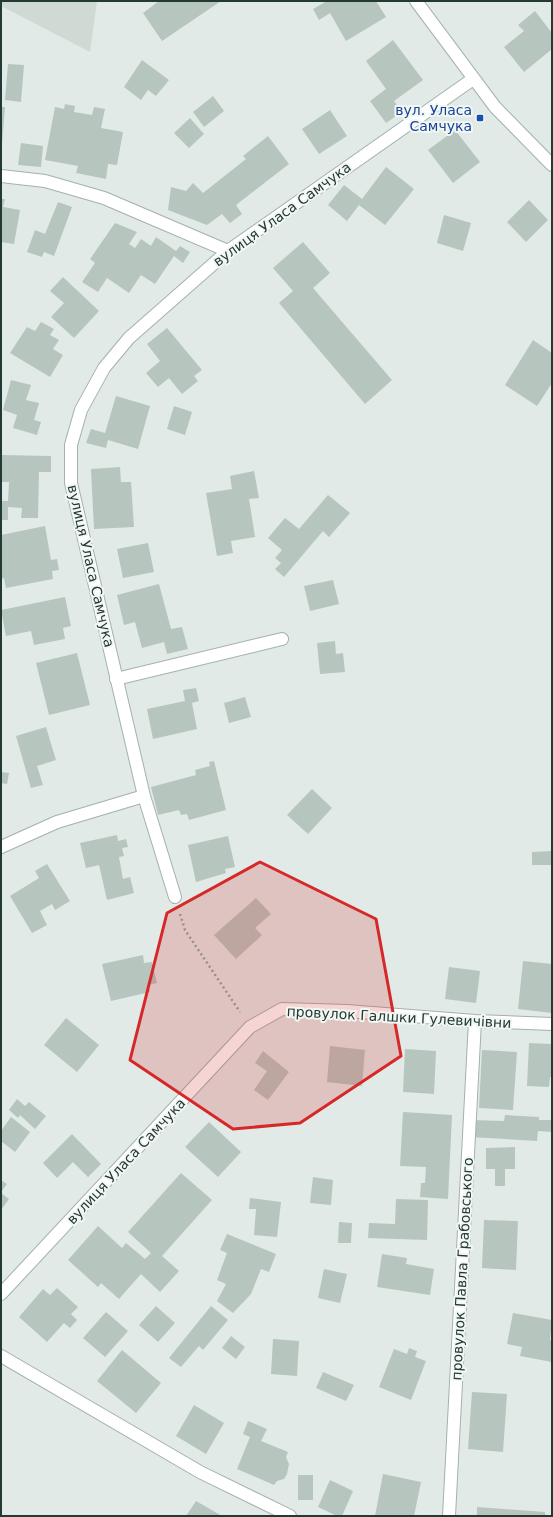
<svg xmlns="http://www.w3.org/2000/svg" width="553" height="1517" font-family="'DejaVu Sans',sans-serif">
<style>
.built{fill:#d0dad5}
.building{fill:#b7c5bf}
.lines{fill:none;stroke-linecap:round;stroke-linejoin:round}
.street-casing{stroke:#a4b1ad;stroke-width:14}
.path{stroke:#85ab9e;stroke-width:2.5;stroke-dasharray:2 3;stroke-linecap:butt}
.street{stroke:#fff;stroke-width:12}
.marked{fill:#d62828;fill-opacity:0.2;stroke:#d62828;stroke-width:3;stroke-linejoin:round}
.transit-dot{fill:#1a4fb4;stroke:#f2f7f4;stroke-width:1.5}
.labels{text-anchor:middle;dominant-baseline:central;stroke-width:4;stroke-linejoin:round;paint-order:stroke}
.transit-label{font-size:14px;fill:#164399;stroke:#f2f7f4;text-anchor:end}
.street-label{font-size:14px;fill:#233933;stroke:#f2f7f4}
</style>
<rect width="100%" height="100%" fill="#e1eae6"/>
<!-- built -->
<path class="built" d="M1 1H97L90 52 1 6Z"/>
<!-- building -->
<path class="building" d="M159 1H221L162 41 143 13Z
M327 1H376L386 17 346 41 330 13 319 20 313 9Z
M535 11 552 33V49L524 72 504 47 524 31 518 25Z
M393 40 423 80 394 101 402 112 386 123 370 101 386 89 366 61Z
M142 60 169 80 156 96 148 90 141 100 124 87Z
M8 64 24 65 21 102 5 100Z
M213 96 224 111 204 127 193 112Z
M65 104 75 106 74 112 92 115 94 107 105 109 101 128 123 132 117 165 108 164 106 179 76 173 78 166 45 160 55 107 64 109Z
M1 107H5L2 145H1Z
M330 110 347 136 319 154 302 129Z
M190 118 204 134 189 148 174 133Z
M455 130 480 162 453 183 428 150Z
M268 136 289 164 236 205 242 214 230 223 222 214 207 225 168 210 171 187 186 191 193 183 203 193 246 159 243 156Z
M21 143 43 146 41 167 18 165Z
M386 167 414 189 385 225 359 205 347 221 328 205 344 185 362 199Z
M1 199H5L3 207 20 210 14 244 1 242Z
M529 200 548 220 526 242 507 222Z
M58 202 72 207 54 256 44 252 42 257 27 252 35 230 45 234Z
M444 215 471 223 463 251 437 243Z
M115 223 137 232 129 244 135 248 141 239 151 246 156 237 176 251 180 246 190 252 183 263 174 256 155 284 141 275 129 293 107 278 98 292 82 282 95 263 90 259Z
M303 242 330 273 313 288 392 380 365 404 279 303 293 291 273 268Z
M63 277 99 311 74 338 51 317 64 303 50 291Z
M41 322 54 329 50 335 59 340 53 349 63 355 50 377 10 353 27 327 35 331Z
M167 328 202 370 194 376 198 381 182 394 169 378 158 387 146 373 160 361 147 344Z
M533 340 552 353V383L537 406 505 385Z
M11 380 31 385 26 400 39 403 34 420 41 422 37 435 13 428 17 415 3 410Z
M116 396 150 406 138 449 108 440 106 448 86 443 91 429 105 433Z
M174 406 192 412 185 435 167 429Z
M1 455 51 456V472H39L38 518H21L22 508 8 507V520H1V501H8L9 482H1Z
M120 467 121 482H131L134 527 94 529 91 469Z
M254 471 259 498 249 499 255 537 231 541 233 553 217 556 206 493 232 489 230 476Z
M328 495 350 513 329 537 323 531 284 577 275 569 281 563 275 558 282 550 268 538 285 518 299 529Z
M45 526 51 560 57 559 59 570 52 571 53 579 6 588 4 578 1 579V535Z
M148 543 154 572 123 578 117 549Z
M333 580 339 604 310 611 304 586Z
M159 584 171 629 182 627 188 649 167 654 164 642 142 648 135 622 124 625 117 595Z
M65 597 71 626 63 628 65 639 34 645 31 631 6 636 1 610Z
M335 641 336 654 343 653 345 672 320 674 317 643Z
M77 653 90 705 49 715 36 663Z
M196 688 199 701 192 703 197 729 153 739 147 709 185 701 183 690Z
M245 697 251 717 229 723 224 703Z
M46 727 56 760 37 766 43 785 31 788 16 736Z
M214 761 226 810 189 820 187 814 181 815 179 810 158 815 151 787 196 775 195 770 210 766 209 762Z
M1 772 9 773 7 784 1 783Z
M312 789 332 808 308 834 287 815Z
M117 835 118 841 126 839 128 847 122 848 124 856 119 857 123 879 130 877 134 893 107 900 99 865 86 868 80 843Z
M228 836 235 867 225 869 226 873 196 882 188 845Z
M552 851V865H532V852Z
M47 864 70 901 55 910 52 904 40 911 47 925 32 933 10 896 39 878 35 871Z
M256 898 271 914 255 928 262 935 236 959 214 935Z
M143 955 144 963 152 962 157 983 148 985 150 992 111 1001 102 964Z
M523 961 552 964V1013L518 1009Z
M449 967 480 971 476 1003 445 999Z
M66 1018 99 1045 77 1072 44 1045Z
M529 1043 551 1044 552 1077H550L549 1087 527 1086Z
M330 1046 365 1050 362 1086 327 1082Z
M405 1049 436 1051 434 1094 403 1092Z
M482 1050 517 1052 513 1110 479 1108Z
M263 1051 289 1072 268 1100 254 1090 267 1071 255 1063Z
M17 1099 25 1106 29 1102 46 1116 35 1129 20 1115 18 1118 9 1110Z
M403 1112 452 1115 448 1199 420 1197 421 1183H425L426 1167 400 1166Z
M505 1115 539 1117V1120H552V1132L538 1131 537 1141 471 1137 472 1120 504 1121Z
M11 1117 30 1132 15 1152 1 1141V1131Z
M209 1122 241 1152 218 1177 185 1147Z
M72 1134 101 1164 88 1177 73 1162 57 1178 43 1163Z
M515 1147V1169H505V1186H495V1169H486V1148Z
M181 1173 212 1200 162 1256 179 1271 160 1292 141 1274 119 1299 101 1283 98 1287 68 1260 98 1226 122 1248 126 1243 145 1259 151 1253 128 1232Z
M313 1177 333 1180 331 1205 310 1203Z
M1 1180 7 1184 1 1192Z
M1 1193 9 1199 1 1210Z
M250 1198 281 1202 277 1237 254 1235 256 1209H249Z
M396 1199 428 1200 427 1240 368 1238 369 1223 395 1224Z
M484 1220 518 1221 516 1270 482 1268Z
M339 1222 352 1223 351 1243H338Z
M227 1234 276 1254 269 1272 261 1269 251 1294 233 1313 217 1301 226 1284 217 1280 227 1253 220 1250Z
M382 1254 407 1258 406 1264 434 1269 430 1295 377 1287Z
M324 1269 347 1274 340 1303 318 1298Z
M57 1288 78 1307 71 1314 77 1320 70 1328 64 1323 47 1342 19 1317 43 1289 50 1295Z
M156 1306 175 1323 158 1342 139 1325Z
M211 1306 228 1320 203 1350 199 1346 181 1367 169 1358Z
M106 1312 128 1331 105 1357 83 1338Z
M513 1313 552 1320 550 1340 552 1341V1362L520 1356 522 1347 507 1344Z
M231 1336 245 1347 236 1359 222 1348Z
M273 1339 299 1341 297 1376 271 1374Z
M409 1348 417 1351 415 1357 426 1361 411 1400 379 1387 394 1349 407 1354Z
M122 1350 161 1383 136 1413 97 1381Z
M323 1372 354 1385 346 1401 316 1388Z
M472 1392 507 1394 503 1452 468 1449Z
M194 1405 224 1423 206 1454 176 1436Z
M248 1421 267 1429 261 1441 288 1452 286 1457 289 1464 287 1474 284 1479 277 1481 274 1485 237 1469 250 1437 243 1434Z
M383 1474 421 1482 414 1516H375Z
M298 1475H313V1500H298Z
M330 1480 353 1491 342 1516H337L318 1507Z
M196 1501 222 1516H186Z
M477 1507 545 1512V1516H477Z"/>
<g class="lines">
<defs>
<path id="street" d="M416 1 495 107 552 165
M1 176 45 181 104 198 228 251
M116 679 282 639
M1 847 57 822 144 796
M175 897 144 796 71 483V445L81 410 104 368 129 338 228 251 473 79
M1 1294 250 1027 282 1009 347 1011 475 1021 552 1024
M1 1356 200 1472 290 1516
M449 1516 475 1021"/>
</defs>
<!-- street casing -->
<use href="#street" class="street-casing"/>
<!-- path -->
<path class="path" d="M180 914 185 930 240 1012"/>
<!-- street -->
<use href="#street" class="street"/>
</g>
<!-- marked area -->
<path class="marked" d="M260 862 376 919 401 1056 300 1123 233 1129 130 1060 167 913Z"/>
<!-- markers -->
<rect class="transit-dot" x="476" y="114" width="8" height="8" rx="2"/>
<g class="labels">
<!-- transit labels -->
<g class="transit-label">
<text x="472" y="110">вул. Уласа<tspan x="472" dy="16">Самчука</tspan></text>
</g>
<!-- street labels -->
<g class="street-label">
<text transform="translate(282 214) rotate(-36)">вулиця Уласа Самчука</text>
<text transform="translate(91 566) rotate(77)">вулиця Уласа Самчука</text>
<text transform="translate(399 1017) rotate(3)">провулок Галшки Гулевичівни</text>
<text transform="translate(126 1161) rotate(-47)">вулиця Уласа Самчука</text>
<text transform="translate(462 1269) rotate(-87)">провулок Павла Грабовського</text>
</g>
</g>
<!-- border -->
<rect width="553" height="1517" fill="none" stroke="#233933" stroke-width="4"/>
</svg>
